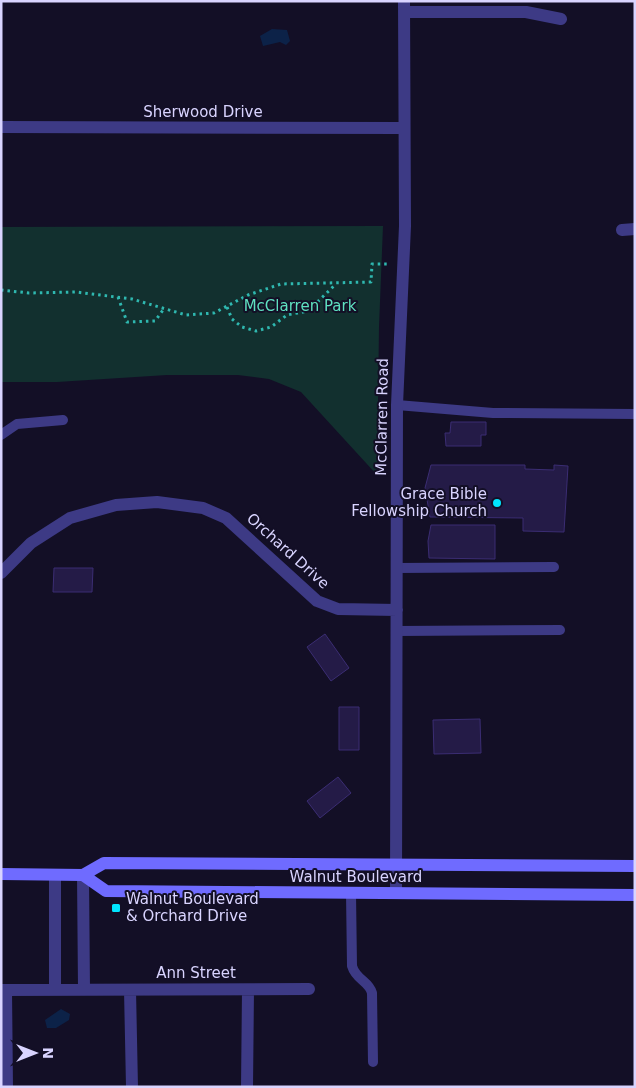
<svg xmlns="http://www.w3.org/2000/svg" width="636" height="1088" font-family="'DejaVu Sans',sans-serif">
<style>
.green{fill:#12302f}
.water{fill:#0c2248}
.building{fill:#241b47;stroke:#3b2d73}
.lines{fill:none;stroke-linecap:round;stroke-linejoin:round}
.path{stroke:#2fb8b0;stroke-width:3;stroke-dasharray:2.5 4;stroke-linecap:butt}
.lane{stroke:#3d3a85;stroke-width:10}
.street{stroke:#3d3a85;stroke-width:12}
.secondary{stroke:#6f6bff;stroke-width:12}
.poi-dot{fill:#00e5ff;stroke:#130f26;stroke-width:2}
.labels{text-anchor:middle;dominant-baseline:central;stroke-width:4;stroke-linejoin:round;paint-order:stroke}
.street-label{font-size:15px;fill:#d9d4ff;stroke:#130f26}
.park-label{font-size:15px;fill:#5fe0c0;stroke:#130f26}
.poi-label{font-size:15px;fill:#d9d4ff;stroke:#130f26;text-anchor:end}
</style>
<rect width="100%" height="100%" fill="#130f26"/>
<!-- green -->
<path class="green" d="M383 226 379 327 377 475 301 392 269 379 238 375H167L57 382H1V227Z"/>
<!-- water -->
<path class="water" d="M272 29 287 30 290 41 286 45 280 42 263 46 260 36Z
M61 1009 70 1014 69 1020 56 1028H47L45 1020Z"/>
<!-- building -->
<path class="building" d="M451 422H486V435H481V446H446L445 433H450Z
M431 465H525V469L554 470V465L568 466 564 532 523 531V518L430 517 425 488Z
M431 525H495V559L429 558 428 541Z
M54 568H93L92 592H53Z
M325 634 349 668 331 681 307 647Z
M339 707H359V750H339Z
M480 719 481 753 434 754 433 720Z
M338 777 351 793 320 818 307 801Z"/>
<g class="lines">
<!-- path -->
<path class="path" d="M1 290 29 293 76 292 132 299 186 315 214 313 248 295 281 284 371 282 372 264H390
M118 297 127 322 155 321 163 310
M227 307 232 319 242 327 256 331 271 327 287 315 308 311 336 284"/>
<!-- lane -->
<path class="lane" d="M397 405 493 413 635 414
M1 435 17 424 63 420
M397 568 554 567
M397 631 560 630
M351 893 352 966C356 980 369 981 372 993L373 1062"/>
<!-- street -->
<path class="street" d="M404 12H526L561 19
M1 127 404 128
M622 230 635 229
M1 573 31 543 70 518 116 505 157 502 203 508 226 518 317 601 338 609 397 610
M55 875V989
M83 875 84 989
M396 893 397 405 405 226 404 1
M1 990 309 989
M6 990 7 1087
M130 990 132 1087
M247 1087 248 990"/>
<!-- secondary -->
<path class="secondary" d="M1 874 83 875 104 863 635 866
M83 875 106 891 635 895"/>
</g>
<!-- markers -->
<g class="poi-dot">
<circle cx="497" cy="503" r="5"/>
<rect x="111" y="903" width="10" height="10" rx="2.5"/>
</g>
<g class="labels">
<!-- street labels -->
<g class="street-label">
<text x="203" y="112">Sherwood Drive</text>
<text transform="translate(382 417) rotate(-89)">McClarren Road</text>
<text transform="translate(288 551) rotate(42)">Orchard Drive</text>
<text x="356" y="877">Walnut Boulevard</text>
<text x="196" y="973">Ann Street</text>
</g>
<!-- park labels -->
<g class="park-label">
<text x="300" y="306">McClarren Park</text>
</g>
<!-- poi labels -->
<g class="poi-label">
<text x="487" y="494">Grace Bible<tspan x="487" dy="17">Fellowship Church</tspan></text>
<text x="126" y="899" text-anchor="start">Walnut Boulevard<tspan x="126" dy="17">&amp; Orchard Drive</tspan></text>
</g>
</g>
<!-- border -->
<rect width="636" height="1088" fill="none" stroke="#d9d4ff" stroke-width="5"/>
<!-- north arrow -->
<g transform="translate(35 1053) rotate(90)" stroke="#130f26" stroke-width="4" paint-order="stroke">
<path d="M0-4L9 19L0 12L-9 19Z" fill="#d9d4ff"/>
<text y="-8" font-size="14" font-weight="bold" text-anchor="middle" fill="#d9d4ff">N</text>
</g>
</svg>
